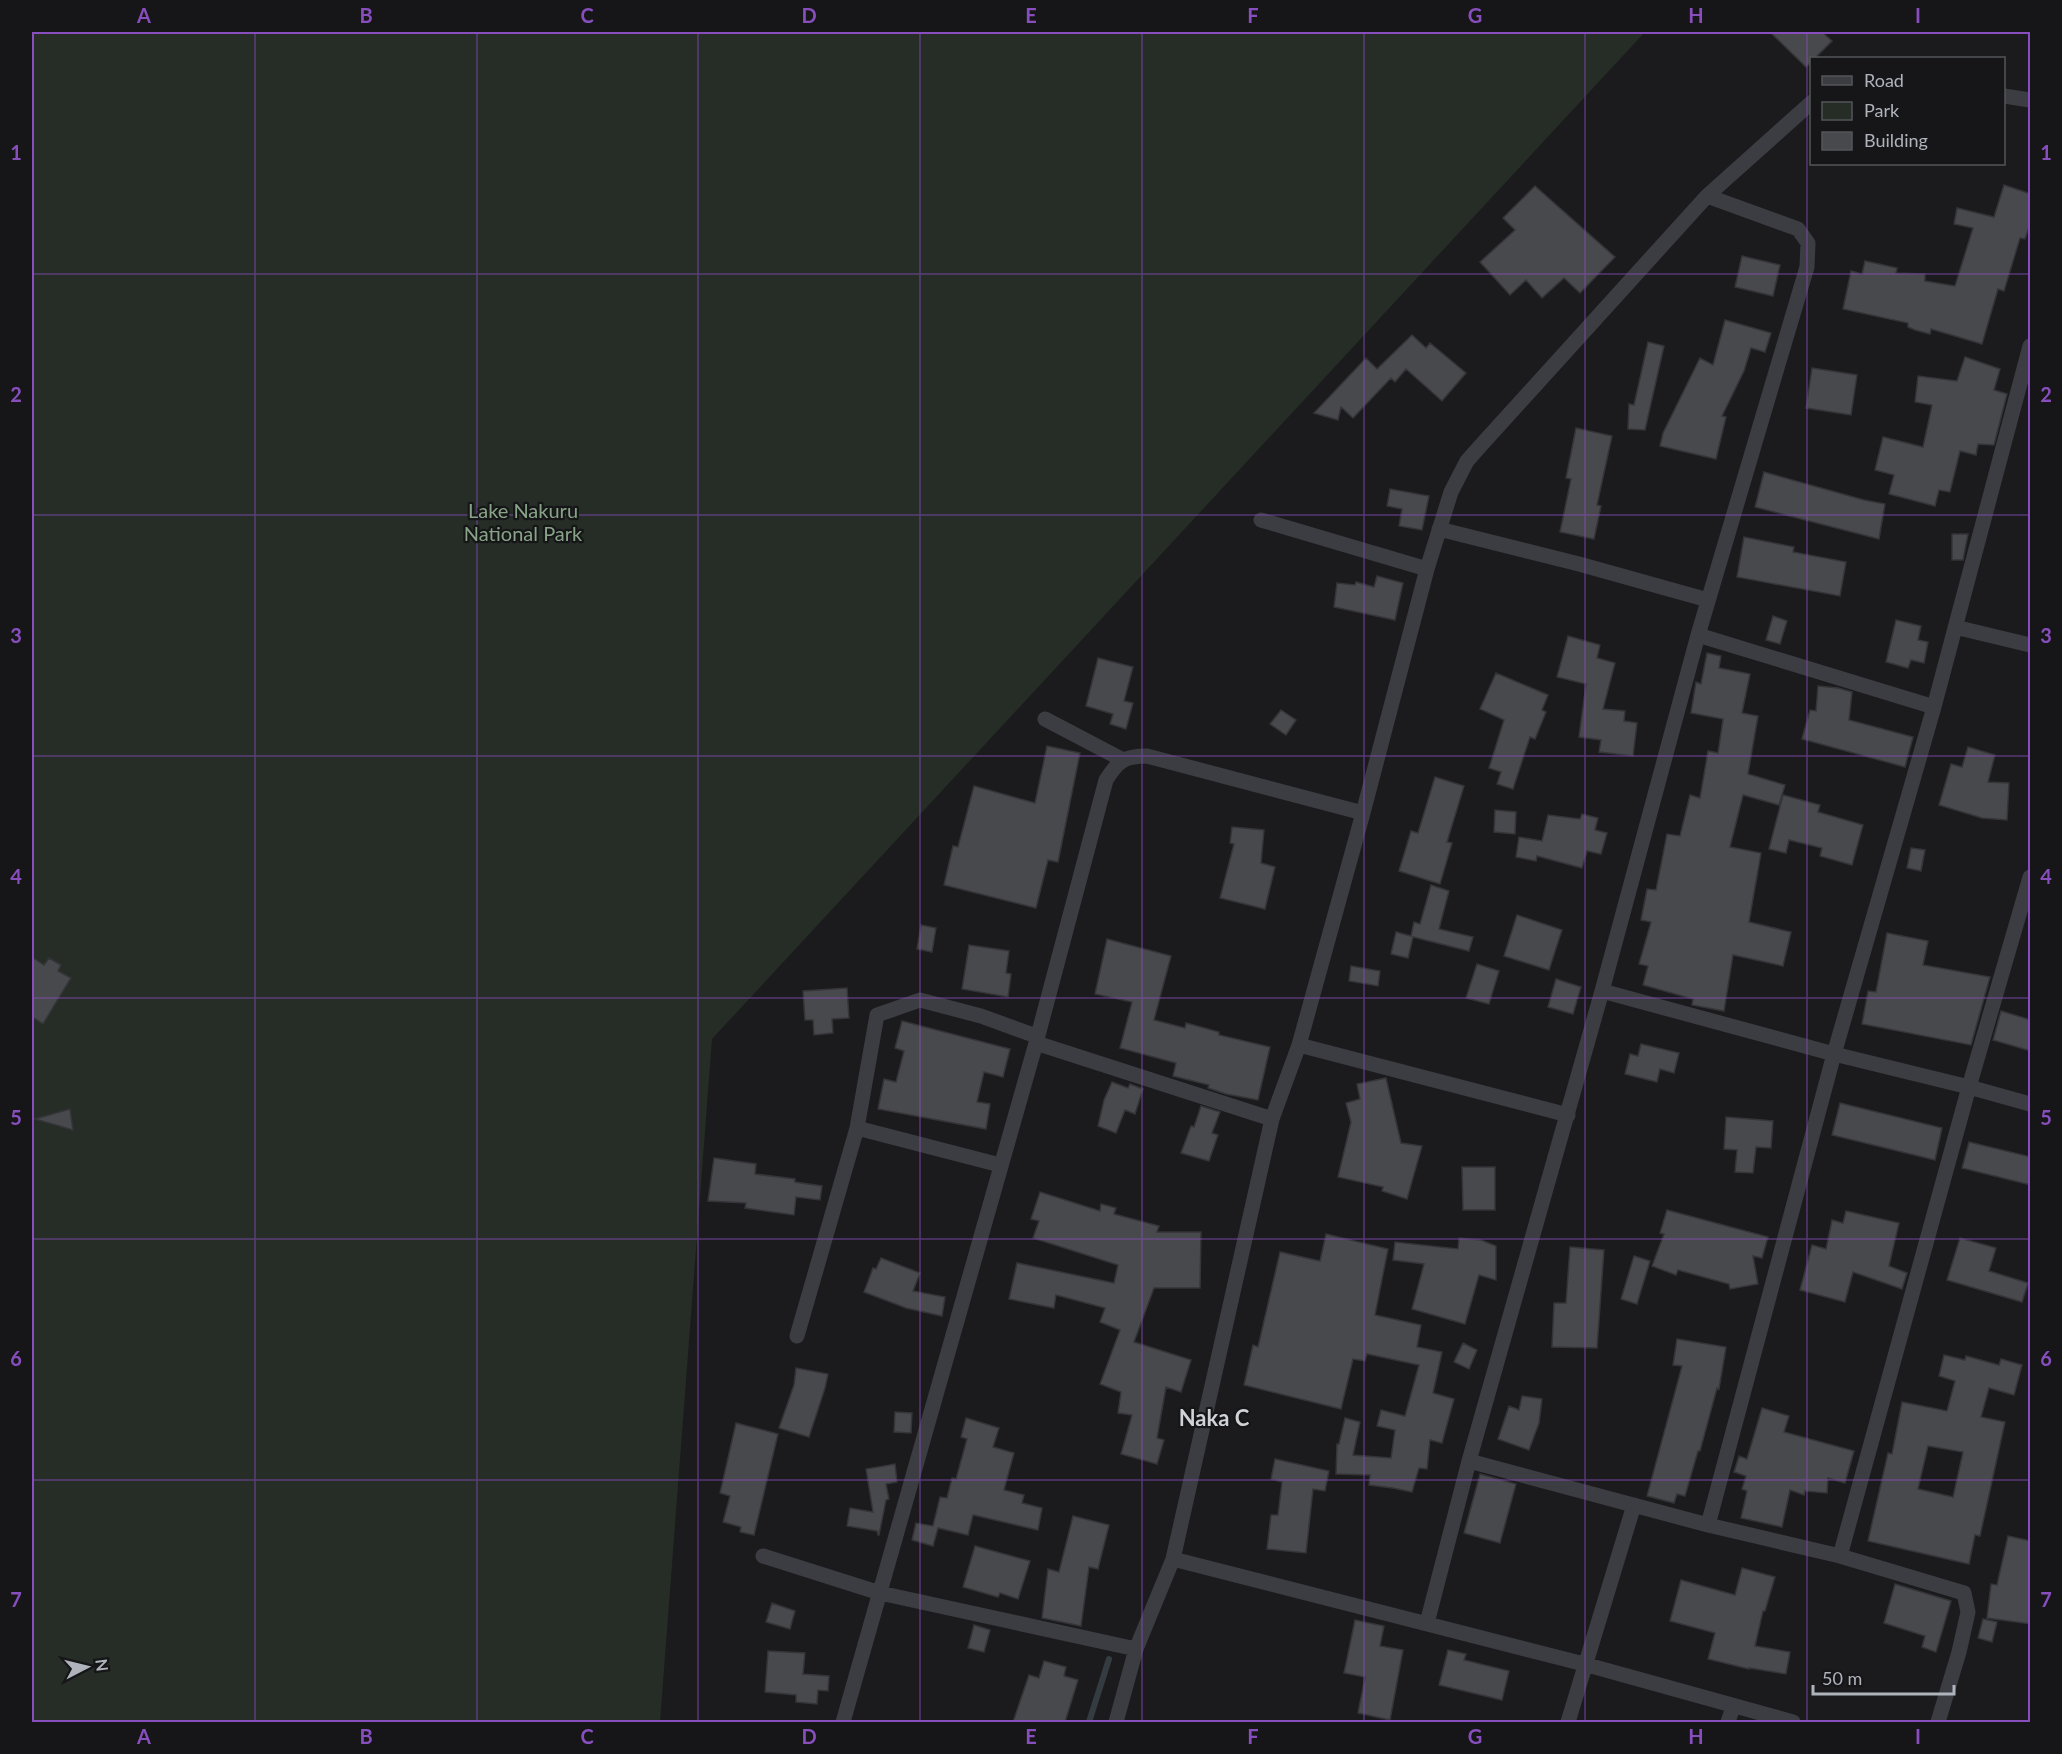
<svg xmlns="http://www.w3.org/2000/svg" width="2062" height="1754" font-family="Lato,sans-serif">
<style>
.green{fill:#252d26}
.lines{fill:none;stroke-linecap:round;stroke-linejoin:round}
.stream{stroke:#343c42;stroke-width:6}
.building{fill:#48494d;stroke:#353539;stroke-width:1.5;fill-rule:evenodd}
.street{stroke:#3c3d42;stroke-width:15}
.grid{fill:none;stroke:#884ebe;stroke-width:1.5;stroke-opacity:0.55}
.labels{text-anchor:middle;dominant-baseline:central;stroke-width:4.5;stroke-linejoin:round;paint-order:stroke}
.park-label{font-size:20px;fill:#88a488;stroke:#161618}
.quarter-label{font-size:22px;font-weight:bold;fill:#cfd2d7;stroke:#161618}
.neatline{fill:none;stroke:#884ebe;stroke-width:2}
.grid-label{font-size:20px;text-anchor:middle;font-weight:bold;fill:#884ebe}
</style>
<rect width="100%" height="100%" fill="#1b1b1d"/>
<!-- green -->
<path class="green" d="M32 32H1645L712 1039 660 1722H32Z"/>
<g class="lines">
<!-- stream -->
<path class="stream" d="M1089 1722 1109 1659"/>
</g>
<!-- building -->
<path class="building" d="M1770 32H1822L1832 41 1815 58H1812V62L1806 67Z
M2004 185 2031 194V221L2025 239 2020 238 2004 291 1998 289 1982 344 1931 329 1930 334 1915 330 1908 327V323L1843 309 1851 271 1862 274 1865 261 1897 268 1896 273 1925 274V281L1955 286 1973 228 1954 224 1957 208 1994 217Z
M1535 186 1615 257 1580 293 1564 278 1542 298 1526 280 1510 295 1480 262 1515 230 1503 218Z
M1742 256 1780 265 1773 296 1735 287Z
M1725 320 1771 333 1765 352 1751 348 1744 371 1722 416 1726 417 1716 459 1660 446 1663 433 1700 358 1713 365Z
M1412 335 1426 348 1430 343 1466 373 1442 401 1406 369 1395 382 1391 378 1353 418 1341 407 1338 420 1314 413 1366 358 1377 369Z
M1648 342 1664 346 1645 430 1628 429 1629 404 1634 405Z
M1965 357 2000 369 1994 390 2007 394 1994 445 1978 444 1976 455 1960 451 1950 492 1939 490 1935 506 1889 494 1894 475 1875 470 1883 437 1923 447 1932 405 1915 402 1918 376 1957 381Z
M1812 368 1857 375 1851 415 1806 408Z
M1576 428 1612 436 1597 505 1601 506 1594 539 1560 532 1571 479 1566 478Z
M1764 472 1864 500 1885 504 1879 539 1755 507Z
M1390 489 1429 496 1422 530 1399 526 1402 509 1387 506Z
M1952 534H1968L1963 560H1952Z
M1744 537 1794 547 1793 552 1846 562 1840 596 1737 577Z
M1377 576 1403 583 1395 620 1334 607 1337 583 1355 585 1356 582 1374 587Z
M1773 616 1787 621 1780 644 1766 640Z
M1896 620 1921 626 1918 640 1928 642 1924 663 1911 660 1908 668 1886 662Z
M1568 636 1600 645 1597 658 1615 663 1603 709 1625 711 1624 721 1637 723 1633 756 1599 752 1601 740 1579 737 1586 684 1557 677Z
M1707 653 1721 656 1719 668 1750 674 1742 713 1758 716 1748 774 1785 785 1779 805 1743 795 1730 847 1761 853 1749 922 1791 932 1783 966 1733 955 1724 1011 1692 1005 1693 999 1643 985 1648 966 1639 964 1651 922 1641 920 1647 889 1656 890 1667 834 1680 836 1690 795 1700 798 1708 751 1718 753 1723 719 1691 713 1696 682 1701 684Z
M1098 658 1133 667 1124 701 1133 703 1126 729 1110 724 1113 714 1086 706Z
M1496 673 1548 695 1542 710 1546 712 1535 739 1530 737 1513 789 1497 784 1501 772 1489 768 1504 720 1480 709Z
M1818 686 1838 688 1852 692 1849 720 1913 737 1905 767 1802 739 1810 710 1816 711Z
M1281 710 1296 720 1286 735 1270 724Z
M1047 746 1080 753 1058 862 1048 860 1036 908 944 885 953 846 958 847 974 786 1035 803Z
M1968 747 1995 755 1988 782 2009 783 2007 820 1982 818 1939 805 1951 764 1962 767Z
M1435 777 1464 786 1447 842 1452 843 1440 884 1399 871 1411 831 1418 833Z
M1783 795 1820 805 1818 812 1863 825 1852 865 1820 856 1822 848 1789 840 1786 853 1769 849Z
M1495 810 1516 812 1515 834 1494 832Z
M1582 814 1598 818 1595 830 1607 833 1601 854 1587 851 1582 868 1537 856 1536 861 1516 857 1519 837 1542 841 1548 815 1580 819Z
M1232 827 1264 830 1261 863 1275 867 1265 909 1220 898 1234 844 1230 843Z
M1911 848 1925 850 1921 871 1907 868Z
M1431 885 1449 891 1439 929 1473 937 1469 951 1413 937 1408 958 1391 954 1396 932 1411 936 1414 922 1420 924Z
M1517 915 1562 930 1549 970 1504 956Z
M921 925 936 928 932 952 917 949Z
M1887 933 1928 941 1923 965 1990 977 1971 1045 1862 1024 1868 991 1876 992Z
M1107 939 1171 956 1154 1020 1185 1028 1186 1023 1219 1032V1035L1270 1047 1258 1100 1226 1094 1208 1088 1209 1085 1173 1076 1176 1063 1120 1048 1132 1002 1095 994Z
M969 945 1009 951 1006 973 1011 974 1008 997 962 989Z
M32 957 44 965 49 958 61 965 58 971 71 978 43 1024 32 1017Z
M1477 964 1499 971 1489 1004 1466 998Z
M1351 966 1380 971 1378 986 1349 981Z
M1556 979 1581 987 1573 1014 1548 1007Z
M847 988 849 1018 832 1019 833 1033 814 1035 813 1020H805L803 991Z
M2001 1011 2031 1020V1051L1993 1040Z
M902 1021 1010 1049 1003 1077 984 1072 977 1102 990 1104 986 1129 878 1109 884 1079 896 1082 904 1051 895 1048Z
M1641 1044 1679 1053 1674 1073 1660 1069 1657 1082 1625 1074 1630 1054 1638 1056Z
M1386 1078 1401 1143 1422 1146 1407 1199 1382 1191 1383 1187 1338 1177 1351 1122 1346 1103 1360 1099 1357 1084Z
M1112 1082 1128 1088 1130 1084 1143 1089 1135 1114 1125 1110 1116 1133 1098 1126 1104 1100Z
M1840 1103 1942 1128 1935 1160 1832 1135Z
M1201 1106 1220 1112 1212 1133 1218 1135 1209 1161 1181 1153 1191 1126 1194 1127Z
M70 1109 73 1130 35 1119Z
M1726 1117 1773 1121 1771 1148 1756 1147 1753 1173 1735 1172 1737 1150 1724 1149Z
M1969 1142 2031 1157V1185L1962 1168Z
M714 1158 756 1164 755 1174 795 1179V1182L822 1186 820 1200 796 1197 794 1215 745 1208 746 1203 708 1201Z
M1462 1167H1495V1210H1463Z
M1040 1192 1100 1211 1101 1204 1116 1208 1114 1214 1159 1226 1157 1232H1201L1200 1288H1154L1134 1342 1191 1360 1181 1392 1166 1387 1157 1438 1164 1440 1157 1464 1121 1454 1132 1415 1118 1413 1121 1392 1100 1384 1120 1330 1100 1322 1105 1308 1056 1295 1054 1308 1009 1299 1017 1263 1114 1283 1118 1265 1033 1238 1039 1221 1031 1219Z
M1667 1210 1768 1237 1762 1258 1753 1256 1758 1284 1730 1289 1729 1284 1678 1270 1676 1275 1652 1266 1664 1234 1660 1233Z
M1846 1211 1899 1223 1889 1266 1907 1273 1902 1289 1853 1272 1845 1302 1800 1290 1812 1245 1826 1249 1832 1220 1843 1223Z
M1326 1234 1388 1249 1375 1315 1421 1325 1417 1347 1442 1352 1433 1393 1454 1399 1442 1443 1430 1440 1427 1469 1419 1468 1412 1492 1393 1488 1369 1485 1370 1475 1336 1474 1337 1444H1339L1345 1418 1360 1422 1353 1455 1391 1458 1395 1430 1377 1426 1381 1410 1405 1416 1419 1365 1367 1354 1365 1361 1353 1359 1341 1409 1244 1385 1253 1345 1258 1347 1280 1252 1320 1261Z
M1459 1238 1481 1240 1496 1246V1280L1479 1275 1465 1324 1412 1309 1424 1264 1393 1260 1395 1242 1458 1249Z
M1960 1238 1996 1248 1989 1271 2028 1283 2022 1302 1947 1280Z
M1570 1247 1604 1250 1597 1348 1552 1347 1554 1303H1566Z
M1634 1256 1650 1261 1637 1304 1621 1299Z
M881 1258 920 1273 913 1291 945 1297 942 1316 906 1308 864 1292 873 1268 876 1269Z
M1677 1339 1726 1347 1719 1389 1717 1388 1700 1451H1698L1685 1496 1677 1494 1674 1503 1647 1496 1682 1366 1673 1365Z
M1463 1343 1477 1350 1469 1369 1454 1362Z
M1944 1355 1965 1360 1966 1356 1999 1365 2001 1359 2022 1365 2014 1395 1989 1388 1981 1417 2005 1422 1980 1536 1975 1535 1969 1564 1868 1541 1888 1453 1892 1454 1902 1402 1947 1411 1955 1381 1939 1376ZM1928 1446 1963 1452 1953 1497 1918 1489Z
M796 1368 828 1374 825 1388 809 1437 779 1428 794 1385Z
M1522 1396 1542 1399 1539 1423 1529 1450 1498 1439 1509 1406 1519 1410Z
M1762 1408 1789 1416 1784 1432 1854 1451 1845 1483 1828 1478 1827 1493 1805 1491 1804 1495 1790 1490 1782 1527 1741 1518 1747 1491 1742 1489 1746 1476 1734 1472 1739 1456 1747 1459Z
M895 1412 912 1413 911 1433 894 1432Z
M966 1418 999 1428 993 1447 1014 1453 1004 1490 1024 1495 1022 1503 1042 1508 1038 1530 973 1515 968 1535 938 1528 933 1546 912 1540 916 1523 933 1526 940 1497 947 1498 952 1478 956 1479 967 1439 961 1437Z
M736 1423 778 1434 754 1535 740 1532 741 1527 723 1522 730 1496 720 1493Z
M1275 1459 1329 1471 1325 1491 1313 1489 1306 1553 1267 1549 1271 1515H1278L1282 1482 1271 1479Z
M895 1464 897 1482 886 1484 889 1499 886 1500 879 1535H878L877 1531 847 1526 850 1508 873 1512 866 1469Z
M1480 1474 1516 1484 1500 1543 1464 1533Z
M1073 1516 1109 1525 1098 1569 1089 1567 1081 1626 1042 1618 1048 1569 1059 1572Z
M2008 1536 2031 1541V1624L1987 1618 1991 1584 1997 1585Z
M975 1546 1030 1561 1018 1599 1000 1593 998 1597 963 1587Z
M1742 1568 1775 1577 1765 1611H1763L1755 1646 1790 1652 1786 1674 1749 1668V1669L1708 1659 1715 1633 1670 1621 1681 1580 1735 1595Z
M1895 1584 1951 1601 1936 1652 1922 1647 1925 1636 1884 1623Z
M772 1603 795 1611 790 1629 766 1622Z
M1983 1619 1997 1622 1992 1642 1978 1638Z
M1355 1620 1384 1626 1380 1646 1403 1650 1390 1720 1358 1713 1365 1677 1344 1673Z
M974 1625 990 1630 984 1652 968 1648Z
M1448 1650 1466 1654 1464 1660 1509 1671 1502 1700 1439 1685Z
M768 1651 805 1653 803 1674 829 1676 828 1691 818 1690 817 1704 796 1702V1695L765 1692Z
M1044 1661 1066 1667 1064 1676 1078 1680 1065 1722H1013L1029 1675 1039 1678Z"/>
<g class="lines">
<!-- street -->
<path class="street" d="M2004 96 2030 100
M1261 520 1427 569
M1439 529 1579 564 1708 600
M1955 627 2030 645
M1698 635 1934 707
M1045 719 1123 760
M1602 991 1834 1054 1969 1087 2030 1104
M1036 1043 1272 1119
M1299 1045 1568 1115
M857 1128 1000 1165
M797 1336 857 1128 877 1015 920 1000 981 1016 1036 1036
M1469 1461 1708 1525 1840 1556 1964 1593 1968 1612 1959 1652 1938 1722
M1708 1525 1834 1054 1934 707 2030 346
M763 1556 880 1593 1136 1649 1173 1559 1272 1119 1299 1045 1363 813 1427 569 1451 492 1467 461 1483 443 1707 196 1812 102
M1840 1556 1969 1087 2030 877
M1173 1559 1584 1664 1793 1722
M1427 1623 1469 1461 1602 991 1698 635 1807 267 1808 243 1798 229 1707 196
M843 1722 1036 1043 1106 780C1118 761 1124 756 1147 756L1363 813
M1116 1722 1136 1649
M1568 1722 1634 1505
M1728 1722 1733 1707"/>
</g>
<!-- grid -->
<path class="grid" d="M255 32V1722M477 32V1722M698 32V1722M920 32V1722M1142 32V1722M1364 32V1722M1585 32V1722M1807 32V1722M32 274H2030M32 515H2030M32 756H2030M32 998H2030M32 1239H2030M32 1480H2030"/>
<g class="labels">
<!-- park labels -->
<g class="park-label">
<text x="523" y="510">Lake Nakuru<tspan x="523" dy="23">National Park</tspan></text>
</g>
<!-- quarter labels -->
<g class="quarter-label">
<text x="1214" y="1417">Naka C</text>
</g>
</g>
<!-- border -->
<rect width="2062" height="1754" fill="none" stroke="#161618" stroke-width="66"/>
<!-- legend -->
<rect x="1810" y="57" width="195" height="108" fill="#161618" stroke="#535559" stroke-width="1.5"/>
<rect x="1822" y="76" width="30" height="9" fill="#3c3d42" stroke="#535559" stroke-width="1.5"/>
<text x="1864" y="87" font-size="18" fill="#afb3bb">Road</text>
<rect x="1822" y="102" width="30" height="18" fill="#252d26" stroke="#535559" stroke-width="1.5"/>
<text x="1864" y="117" font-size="18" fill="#afb3bb">Park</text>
<rect x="1822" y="132" width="30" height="18" fill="#48494d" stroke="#535559" stroke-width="1.5"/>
<text x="1864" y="147" font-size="18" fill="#afb3bb">Building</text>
<!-- north arrow -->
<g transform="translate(87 1667) rotate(83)" stroke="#161618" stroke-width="4.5" paint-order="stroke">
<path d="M0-4.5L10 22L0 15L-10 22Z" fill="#afb3bb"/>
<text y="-9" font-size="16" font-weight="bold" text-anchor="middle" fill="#afb3bb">N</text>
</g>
<!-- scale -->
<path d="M1813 1685v9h141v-9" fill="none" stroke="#afb3bb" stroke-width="3"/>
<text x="1822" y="1685" font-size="18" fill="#afb3bb" stroke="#161618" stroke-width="4.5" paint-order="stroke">50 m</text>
<rect x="33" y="33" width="1996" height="1688" class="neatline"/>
<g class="grid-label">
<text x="144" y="23">A</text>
<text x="366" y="23">B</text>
<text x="587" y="23">C</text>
<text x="809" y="23">D</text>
<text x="1031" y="23">E</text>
<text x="1253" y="23">F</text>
<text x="1475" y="23">G</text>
<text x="1696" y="23">H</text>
<text x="1918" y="23">I</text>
<text x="16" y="160">1</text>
<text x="2046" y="160">1</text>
<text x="16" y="402">2</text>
<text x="2046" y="402">2</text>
<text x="16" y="643">3</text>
<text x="2046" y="643">3</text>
<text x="16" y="884">4</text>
<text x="2046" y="884">4</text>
<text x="16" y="1125">5</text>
<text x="2046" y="1125">5</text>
<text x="16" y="1366">6</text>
<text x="2046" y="1366">6</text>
<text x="16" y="1607">7</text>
<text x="2046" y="1607">7</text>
<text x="144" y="1744">A</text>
<text x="366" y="1744">B</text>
<text x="587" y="1744">C</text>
<text x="809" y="1744">D</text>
<text x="1031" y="1744">E</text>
<text x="1253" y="1744">F</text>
<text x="1475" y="1744">G</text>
<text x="1696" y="1744">H</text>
<text x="1918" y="1744">I</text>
</g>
</svg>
